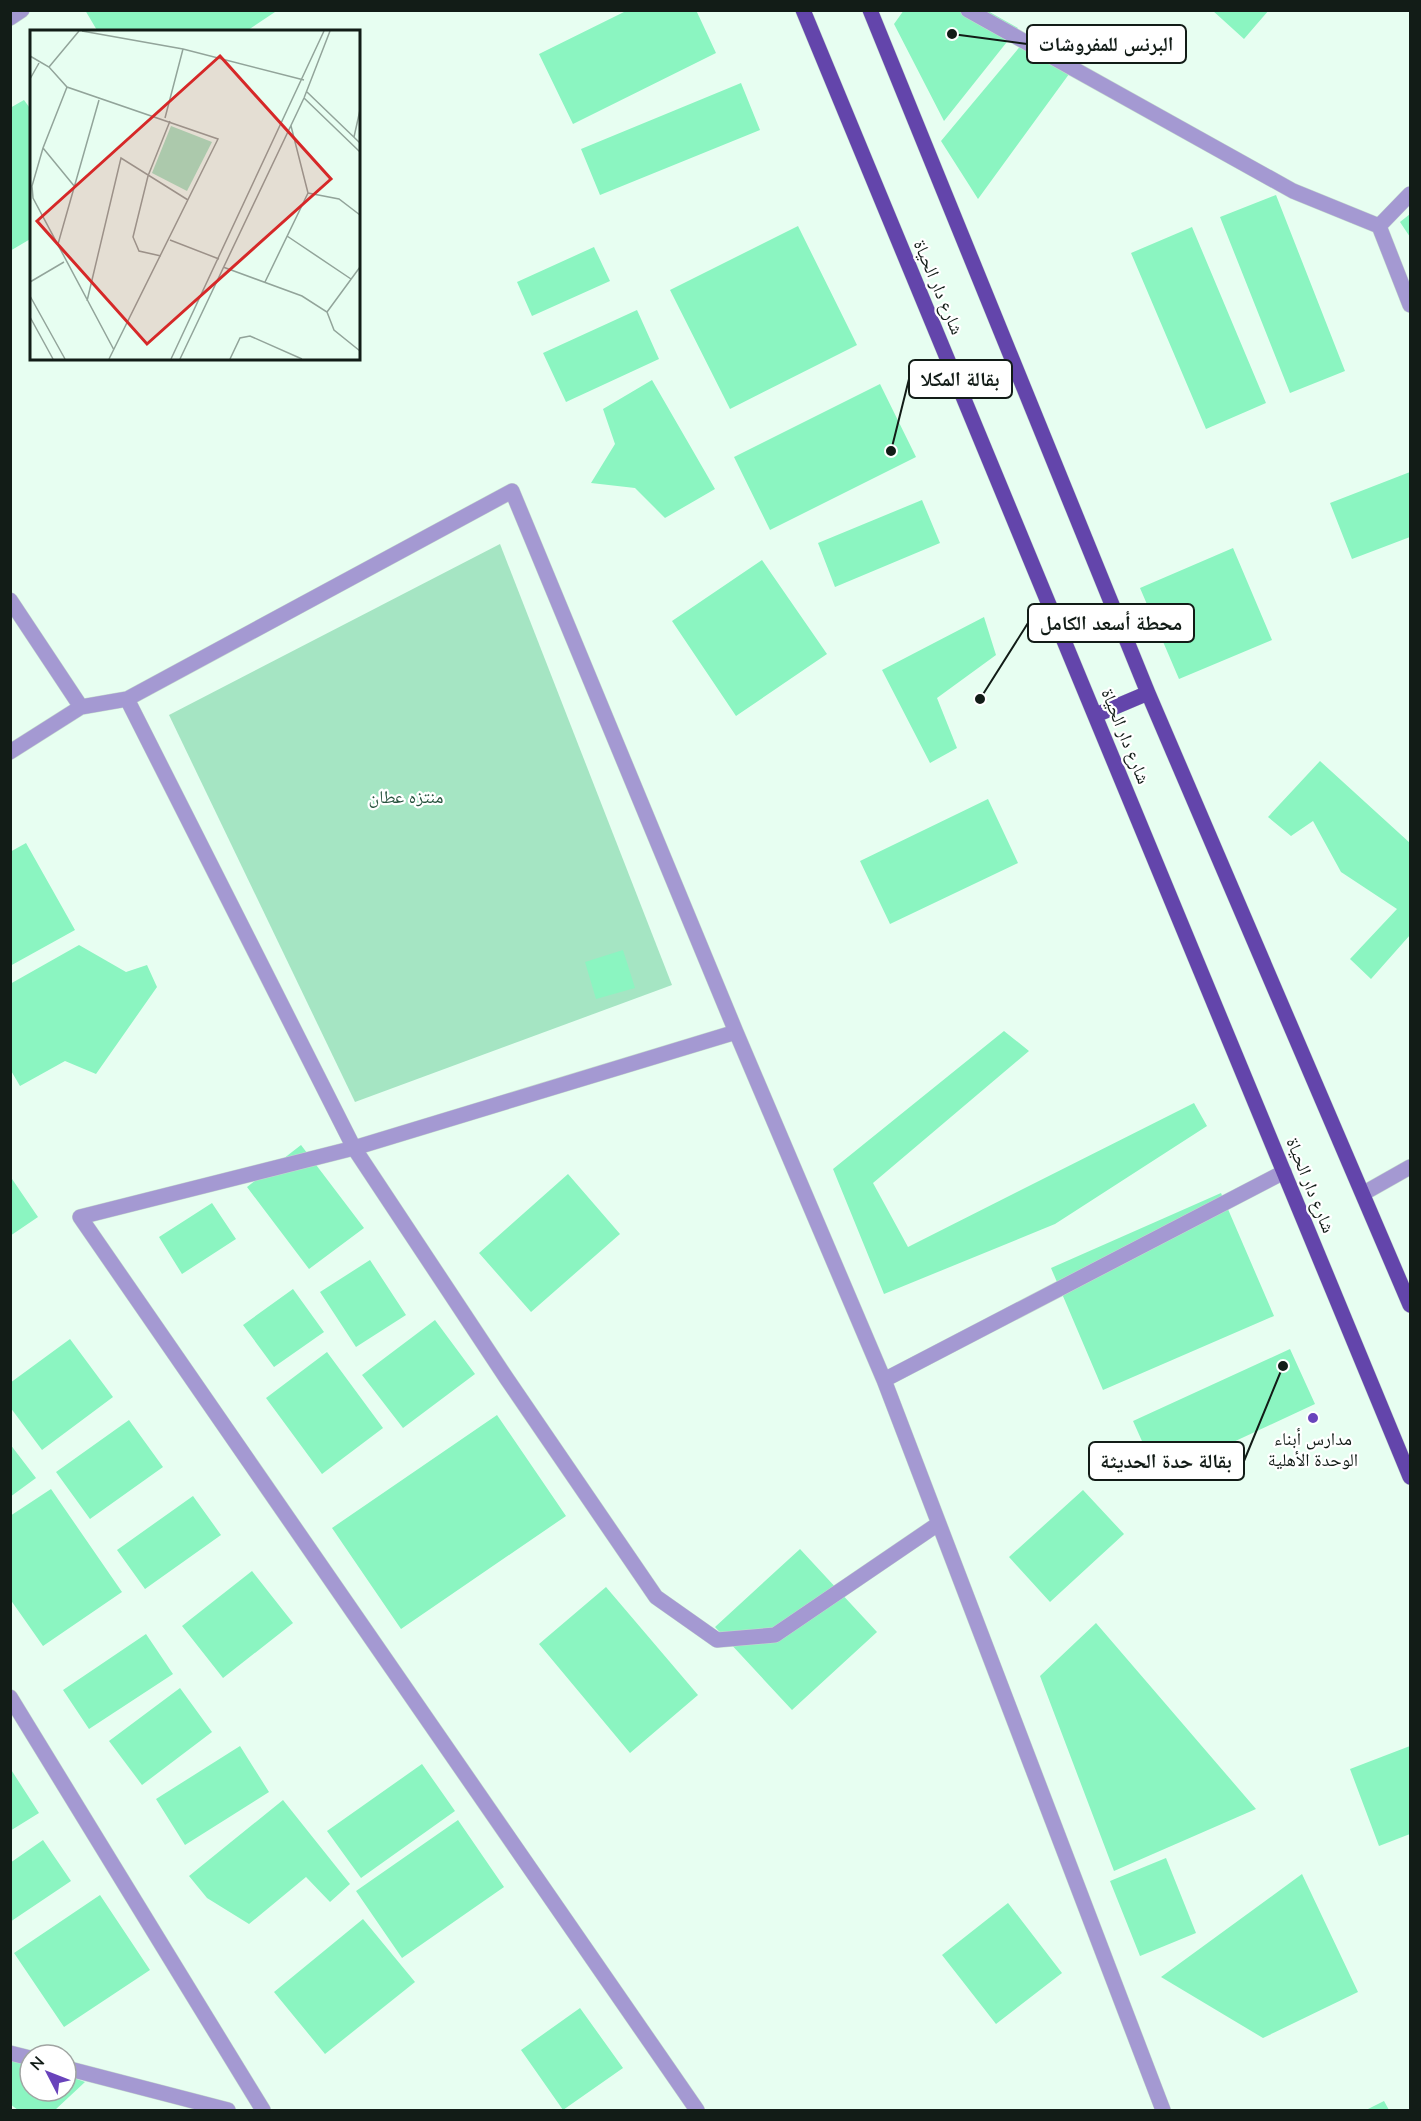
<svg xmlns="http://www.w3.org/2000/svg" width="1421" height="2121" font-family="Mulish,'Noto Naskh Arabic',sans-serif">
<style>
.green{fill:#a5e5c3}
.building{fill:#8bf5c1}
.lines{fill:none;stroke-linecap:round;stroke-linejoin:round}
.minor-casing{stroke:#c5dace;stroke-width:16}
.major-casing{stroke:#c5dace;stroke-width:16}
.minor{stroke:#a499d2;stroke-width:15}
.major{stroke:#6345ab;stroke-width:15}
.poi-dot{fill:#6943bb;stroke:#fff;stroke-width:2}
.labels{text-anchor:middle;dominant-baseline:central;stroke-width:4.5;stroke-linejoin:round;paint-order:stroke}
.street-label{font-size:18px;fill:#121c17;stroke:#fff}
.park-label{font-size:18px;fill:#27533e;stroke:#fff}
.poi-label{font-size:18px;fill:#121c17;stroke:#fff}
.inset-road{fill:none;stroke:#92a49a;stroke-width:1.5}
.view{fill:#d62828;fill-opacity:0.15;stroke:#d62828;stroke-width:3}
.inset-edge{fill:none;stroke:#121c17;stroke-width:3}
.leader{fill:none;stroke:#121c17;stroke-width:2}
.callout-dot{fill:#121c17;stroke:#fff;stroke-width:2}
.callout{fill:#fff;stroke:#121c17;stroke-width:2}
.callout-label{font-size:20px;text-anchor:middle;font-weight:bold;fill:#121c17}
</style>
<rect width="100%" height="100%" fill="#e7fef1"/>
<!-- green -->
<path class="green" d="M500 544 672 985 355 1102 169 715Z"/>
<!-- building -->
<path class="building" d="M85 10H278L245 32H98Z
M628 10H696L716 53 573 124 539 54Z
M904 10H986L1018 28 944 121 894 24Z
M1212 10H1269L1244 39Z
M1028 37 1072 70 978 199 941 141Z
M741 83 760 130 600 195 581 149Z
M24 100 32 111V238L10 251V108Z
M1276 195 1345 371 1290 393 1220 217Z
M1410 214V237L1400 222Z
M798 226 857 345 730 409 670 290Z
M1192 227 1266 403 1206 429 1131 253Z
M594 247 610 281 532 316 517 282Z
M637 310 659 359 566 402 543 353Z
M652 380 715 489 665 518 635 488 591 483 615 444 603 409Z
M880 384 916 457 770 530 734 457Z
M1410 472V537L1352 559 1330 503Z
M922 500 940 543 835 587 818 543Z
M1233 548 1272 640 1179 679 1140 588Z
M762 560 827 654 736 716 672 621Z
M984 617 996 655 937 698 957 748 930 763 882 670Z
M1320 761 1410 843V935L1371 979 1350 959 1397 909 1341 872 1313 821 1291 836 1268 817Z
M988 799 1018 863 890 924 860 861Z
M26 843 75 930 10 966V852Z
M79 945 126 972 147 965 157 987 96 1074 65 1061 20 1086 10 1069V984Z
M623 950 635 988 596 999 585 962Z
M1004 1031 1029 1051 873 1183 908 1247 1194 1103 1207 1126 1055 1224 884 1294 833 1169Z
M301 1145 364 1228 309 1269 247 1187Z
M568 1174 620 1234 531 1312 479 1253Z
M10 1176 38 1217 10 1236Z
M1221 1193 1274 1316 1103 1390 1051 1268Z
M212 1203 236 1239 182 1274 159 1237Z
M370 1260 406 1315 356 1347 320 1292Z
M293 1289 324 1332 274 1367 243 1325Z
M435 1320 475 1374 403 1428 362 1375Z
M70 1339 113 1397 42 1450 10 1407V1383Z
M1290 1349 1315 1404 1158 1477 1133 1421Z
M327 1352 383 1428 322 1474 266 1398Z
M497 1415 566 1516 401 1629 332 1528Z
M129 1420 163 1467 90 1519 56 1472Z
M10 1444 36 1478 10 1497Z
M51 1489 122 1592 43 1646 10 1599V1516Z
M1083 1490 1124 1534 1050 1602 1009 1557Z
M193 1496 221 1535 145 1589 117 1550Z
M800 1549 877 1632 792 1710 715 1627Z
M252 1571 293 1623 223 1678 182 1626Z
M606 1587 698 1695 630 1753 539 1644Z
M1096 1623 1256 1809 1114 1871 1040 1676Z
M146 1634 173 1674 89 1729 63 1690Z
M180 1688 212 1732 142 1785 109 1741Z
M240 1746 269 1792 185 1845 156 1799Z
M1410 1746V1834L1379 1846 1350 1769Z
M422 1764 455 1811 361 1878 327 1831Z
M10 1768 39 1813 10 1831Z
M283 1800 350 1884 330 1902 306 1877 249 1924 207 1898 189 1876Z
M458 1820 504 1887 402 1958 356 1891Z
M43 1840 71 1881 10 1922V1863Z
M1166 1858 1196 1933 1140 1956 1110 1881Z
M1302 1874 1358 1992 1263 2038 1161 1977Z
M100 1895 150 1970 64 2027 14 1953Z
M1008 1903 1062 1973 996 2024 942 1955Z
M363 1919 415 1982 325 2054 274 1992Z
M580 2008 623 2068 563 2110 521 2050Z
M10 2056 30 2063V2091H66V2075L85 2082 55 2110H18L10 2104Z
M1384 2101 1389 2110H1366Z"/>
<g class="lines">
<defs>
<path id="minor" d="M968 10 1293 191 1379 226 1410 305
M10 18 22 10
M1379 226 1410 194
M10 600 81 707
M127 699 354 1148 507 1379 656 1597 717 1640 775 1635 938 1524
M10 752 81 707 127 699 512 491 736 1032 884 1380 1163 2110
M1364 1193 1410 1167
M884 1380 1284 1172
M10 1697 263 2110
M10 2053 30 2058
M66 2068 228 2110
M697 2110 80 1217 354 1148 736 1032"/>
<path id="major" d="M803 10 1410 1477
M870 10 1148 693 1410 1305
M1096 715 1148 693"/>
</defs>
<!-- minor casing -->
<use href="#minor" class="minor-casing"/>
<!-- major casing -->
<use href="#major" class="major-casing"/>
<!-- minor -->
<use href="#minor" class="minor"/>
<!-- major -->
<use href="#major" class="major"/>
</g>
<!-- markers -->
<circle class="poi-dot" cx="1313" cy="1418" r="6"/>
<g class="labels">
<!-- street labels -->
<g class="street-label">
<text transform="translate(939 287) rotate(67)">شارع دار الحياة</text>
<text transform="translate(1126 736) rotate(68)">شارع دار الحياة</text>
<text transform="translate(1311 1185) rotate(68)">شارع دار الحياة</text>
</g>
<!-- park labels -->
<g class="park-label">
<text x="406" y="796">منتزه عطان</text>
</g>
<!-- poi labels -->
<g class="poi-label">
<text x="1313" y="1438">مدارس أبناء<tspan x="1313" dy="21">الوحدة الأهلية</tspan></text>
</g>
</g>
<!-- overview -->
<g transform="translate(30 30)">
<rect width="330" height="330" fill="#e7fef1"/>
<path d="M141 96 182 112 157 161 122 143Z" fill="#a5e5c3"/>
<path class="inset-road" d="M52 1 153 19 274 50M0 26 19 37 37 57 188 109 79 329M19 37 49 1M0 49 9 33M37 57 13 118 2 156 3 168 84 320M277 62 330 113M274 68 330 122M135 88 153 19M324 107 330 80M13 118 45 157M278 163 309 169 330 185M257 206 321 249M140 210 189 229M28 214 69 70M131 226 109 221 103 207 118 146 140 91M193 237 272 266 297 282 304 300 330 321M0 252 34 232M235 252 278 163 261 96M0 266 35 329M57 271 91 128 158 170M297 282 330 237M0 287 23 329M141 329 294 1M150 329 274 68 300 1M200 329 210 308 220 306 272 329"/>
<path class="view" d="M190 26 301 149 117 314 7 191Z"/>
<rect width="330" height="330" class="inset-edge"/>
</g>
<!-- callouts -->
<path class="leader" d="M952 34L1027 44M891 451L909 379M980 699L1028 623M1283 1366L1244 1461"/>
<g class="callout-dot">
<circle cx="952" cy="34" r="6"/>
<circle cx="891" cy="451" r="6"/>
<circle cx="980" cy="699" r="6"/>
<circle cx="1283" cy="1366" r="6"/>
</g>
<g class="callout">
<rect x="1027" y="25" width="159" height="38" rx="6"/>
<rect x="909" y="360" width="103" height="38" rx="6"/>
<rect x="1028" y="604" width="166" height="38" rx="6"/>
<rect x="1089" y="1442" width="155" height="38" rx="6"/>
</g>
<g class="callout-label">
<text x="1106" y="51">البرنس للمفروشات</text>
<text x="960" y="386">بقالة المكلا</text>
<text x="1111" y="630">محطة أسعد الكامل</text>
<text x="1166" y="1468">بقالة حدة الحديثة</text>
</g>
<!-- border -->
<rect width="1421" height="2121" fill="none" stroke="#121c17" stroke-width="24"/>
<!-- north arrow -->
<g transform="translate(48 2073) rotate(312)"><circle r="28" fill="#ffffff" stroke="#a0a4a2" stroke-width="1.5"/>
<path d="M0-4.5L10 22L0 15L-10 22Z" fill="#6943bb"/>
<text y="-9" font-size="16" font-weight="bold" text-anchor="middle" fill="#121c17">N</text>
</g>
</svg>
